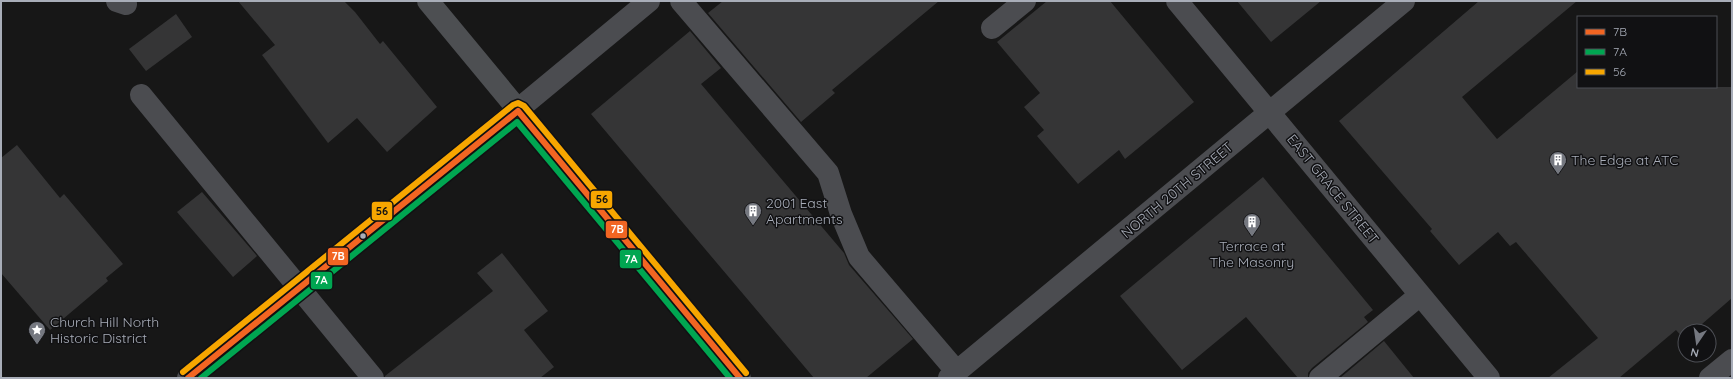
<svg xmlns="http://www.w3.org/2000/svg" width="1733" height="379" font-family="Quicksand,sans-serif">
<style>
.building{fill:#353536}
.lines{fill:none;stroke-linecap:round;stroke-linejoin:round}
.minor{stroke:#4b4c50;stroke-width:22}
.major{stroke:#4d4f52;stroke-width:22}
.bus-1-casing{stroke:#111113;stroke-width:9}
.bus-2-casing{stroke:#111113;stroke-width:9}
.bus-3-casing{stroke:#111113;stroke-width:9}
.bus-1{stroke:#f26522;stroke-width:6}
.bus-2{stroke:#00a651;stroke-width:6}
.bus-3{stroke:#f7a600;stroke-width:6}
.bus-dot{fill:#a8adb8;stroke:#111113;stroke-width:1.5}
.labels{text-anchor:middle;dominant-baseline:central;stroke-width:3;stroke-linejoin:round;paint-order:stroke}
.poi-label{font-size:14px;fill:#a8adb8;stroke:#111113;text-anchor:start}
.street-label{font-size:14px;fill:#a8adb8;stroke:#111113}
.line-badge{stroke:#111113;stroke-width:1.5}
.badge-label{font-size:11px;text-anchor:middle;font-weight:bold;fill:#fff}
.pale-badge-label{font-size:11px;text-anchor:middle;font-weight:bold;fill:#111}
</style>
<rect width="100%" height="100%" fill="#171717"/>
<!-- building -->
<path class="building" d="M238 1H344L355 12 380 44 383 41 437 107 387 152 357 118 328 143 262 55 275 45Z
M723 1H939L832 90 835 93 801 122 708 13Z
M1047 1H1110L1194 102 1125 159 1119 150 1078 184 1037 136 1044 130 1024 107 1040 93 997 42Z
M1237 1H1321L1271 42Z
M1479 1H1577L1462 97 1497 139 1578 71V87H1732V298L1694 331H1685L1684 339 1676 330 1619 378H1548L1598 338 1516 242 1510 246 1498 232 1459 265 1430 231 1432 229 1339 121Z
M176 14 192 37 146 71 129 49Z
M690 31 721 68 701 84 844 253 849 265 913 339 866 378H814L591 114Z
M17 145 60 198 64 194 123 264 106 278 108 281 50 330 1 273V158Z
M1263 177 1373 310 1364 317 1368 322 1312 368 1308 373V378H1298L1246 317 1182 370 1120 296Z
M202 192 257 256 233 277 177 212Z
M502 253 548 311 524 330 554 367 540 378H385V376L493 291 477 273Z
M1384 341 1414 378H1340Z"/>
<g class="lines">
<!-- minor -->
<path class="minor" d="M117 1 126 4
M681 1 828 173 841 214 859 257 957 372
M1177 1 1489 378
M992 28 1025 1
M141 95 373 378
M188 378 364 237 649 1
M949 378 1404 1
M1320 378 1420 295
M1710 378 1732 360"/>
<!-- major -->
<path class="major" d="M428 1 740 378"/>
<defs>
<path id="bus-1" d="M188 378 518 111 740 378"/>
<path id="bus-2" d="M201 378 517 122 730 378"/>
<path id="bus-3" d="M183 372 513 105 518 103 524 106 746 373"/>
</defs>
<!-- bus-1 casing -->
<use href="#bus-1" class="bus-1-casing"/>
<!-- bus-2 casing -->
<use href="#bus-2" class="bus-2-casing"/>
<!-- bus-3 casing -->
<use href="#bus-3" class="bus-3-casing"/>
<!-- bus-1 -->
<use href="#bus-1" class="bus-1"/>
<!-- bus-2 -->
<use href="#bus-2" class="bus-2"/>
<!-- bus-3 -->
<use href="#bus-3" class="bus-3"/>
</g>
<!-- icons -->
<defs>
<symbol id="building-pin" viewBox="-11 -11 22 30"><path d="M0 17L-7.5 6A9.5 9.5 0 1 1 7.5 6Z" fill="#757880" stroke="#111113"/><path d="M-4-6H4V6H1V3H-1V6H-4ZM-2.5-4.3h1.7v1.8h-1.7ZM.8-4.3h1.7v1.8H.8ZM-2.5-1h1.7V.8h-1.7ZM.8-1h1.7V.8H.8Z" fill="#fff"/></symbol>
<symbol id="sight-pin" viewBox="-11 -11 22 30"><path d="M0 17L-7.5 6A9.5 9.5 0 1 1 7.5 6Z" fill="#757880" stroke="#111113"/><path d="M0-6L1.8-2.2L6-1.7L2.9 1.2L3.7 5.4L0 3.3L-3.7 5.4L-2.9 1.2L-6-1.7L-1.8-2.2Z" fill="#fff"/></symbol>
</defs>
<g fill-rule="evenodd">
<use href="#building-pin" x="1548" y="150" width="20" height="27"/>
<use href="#building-pin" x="743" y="201" width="20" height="27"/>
<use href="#building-pin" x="1242" y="212" width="20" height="27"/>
<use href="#sight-pin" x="27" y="320" width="20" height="27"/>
</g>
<!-- markers -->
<circle class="bus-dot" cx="363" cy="236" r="3.5"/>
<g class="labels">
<!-- poi labels -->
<g class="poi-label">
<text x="1571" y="160">The Edge at ATC</text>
<text x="766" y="203">2001 East<tspan x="766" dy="16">Apartments</tspan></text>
<text x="1252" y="246" text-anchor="middle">Terrace at<tspan x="1252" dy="16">The Masonry</tspan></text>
<text x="50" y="322">Church Hill North<tspan x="50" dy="16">Historic District</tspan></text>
</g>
<!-- street labels -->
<g class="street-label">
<text transform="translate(1333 189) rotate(51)">EAST GRACE STREET</text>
<text transform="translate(1177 190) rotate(-40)">NORTH 20TH STREET</text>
</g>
</g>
<g class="line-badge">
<rect x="590" y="190" width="23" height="19" rx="4" fill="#f7a600"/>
<rect x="371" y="201" width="22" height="20" rx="4" fill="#f7a600"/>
<rect x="605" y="220" width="23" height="19" rx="4" fill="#f26522"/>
<rect x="327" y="247" width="22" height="19" rx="4" fill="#f26522"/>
<rect x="619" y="249" width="23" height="20" rx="4" fill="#00a651"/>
<rect x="310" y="271" width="23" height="19" rx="4" fill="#00a651"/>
</g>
<g class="badge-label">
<text x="617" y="233">7B</text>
<text x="338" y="260">7B</text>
<text x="631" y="263">7A</text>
<text x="321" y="284">7A</text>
</g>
<g class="pale-badge-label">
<text x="602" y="203">56</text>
<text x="382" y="215">56</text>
</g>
<!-- border -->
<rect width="1733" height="379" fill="none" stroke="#a8adb8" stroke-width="4"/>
<!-- legend -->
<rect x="1577" y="16" width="140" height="72" fill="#111113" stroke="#4d4f55"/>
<rect x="1585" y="29" width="20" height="6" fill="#f26522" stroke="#4d4f55"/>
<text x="1613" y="36" font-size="12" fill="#a8adb8">7B</text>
<rect x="1585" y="49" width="20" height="6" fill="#00a651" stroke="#4d4f55"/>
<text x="1613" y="56" font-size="12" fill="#a8adb8">7A</text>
<rect x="1585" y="69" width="20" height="6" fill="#f7a600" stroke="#4d4f55"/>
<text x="1613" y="76" font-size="12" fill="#a8adb8">56</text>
<!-- north arrow -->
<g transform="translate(1697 343) rotate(193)"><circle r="19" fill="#111113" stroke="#4d4f55"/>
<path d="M0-3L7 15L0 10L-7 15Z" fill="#757880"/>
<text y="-6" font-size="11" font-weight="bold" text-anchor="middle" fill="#a8adb8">N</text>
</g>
</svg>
